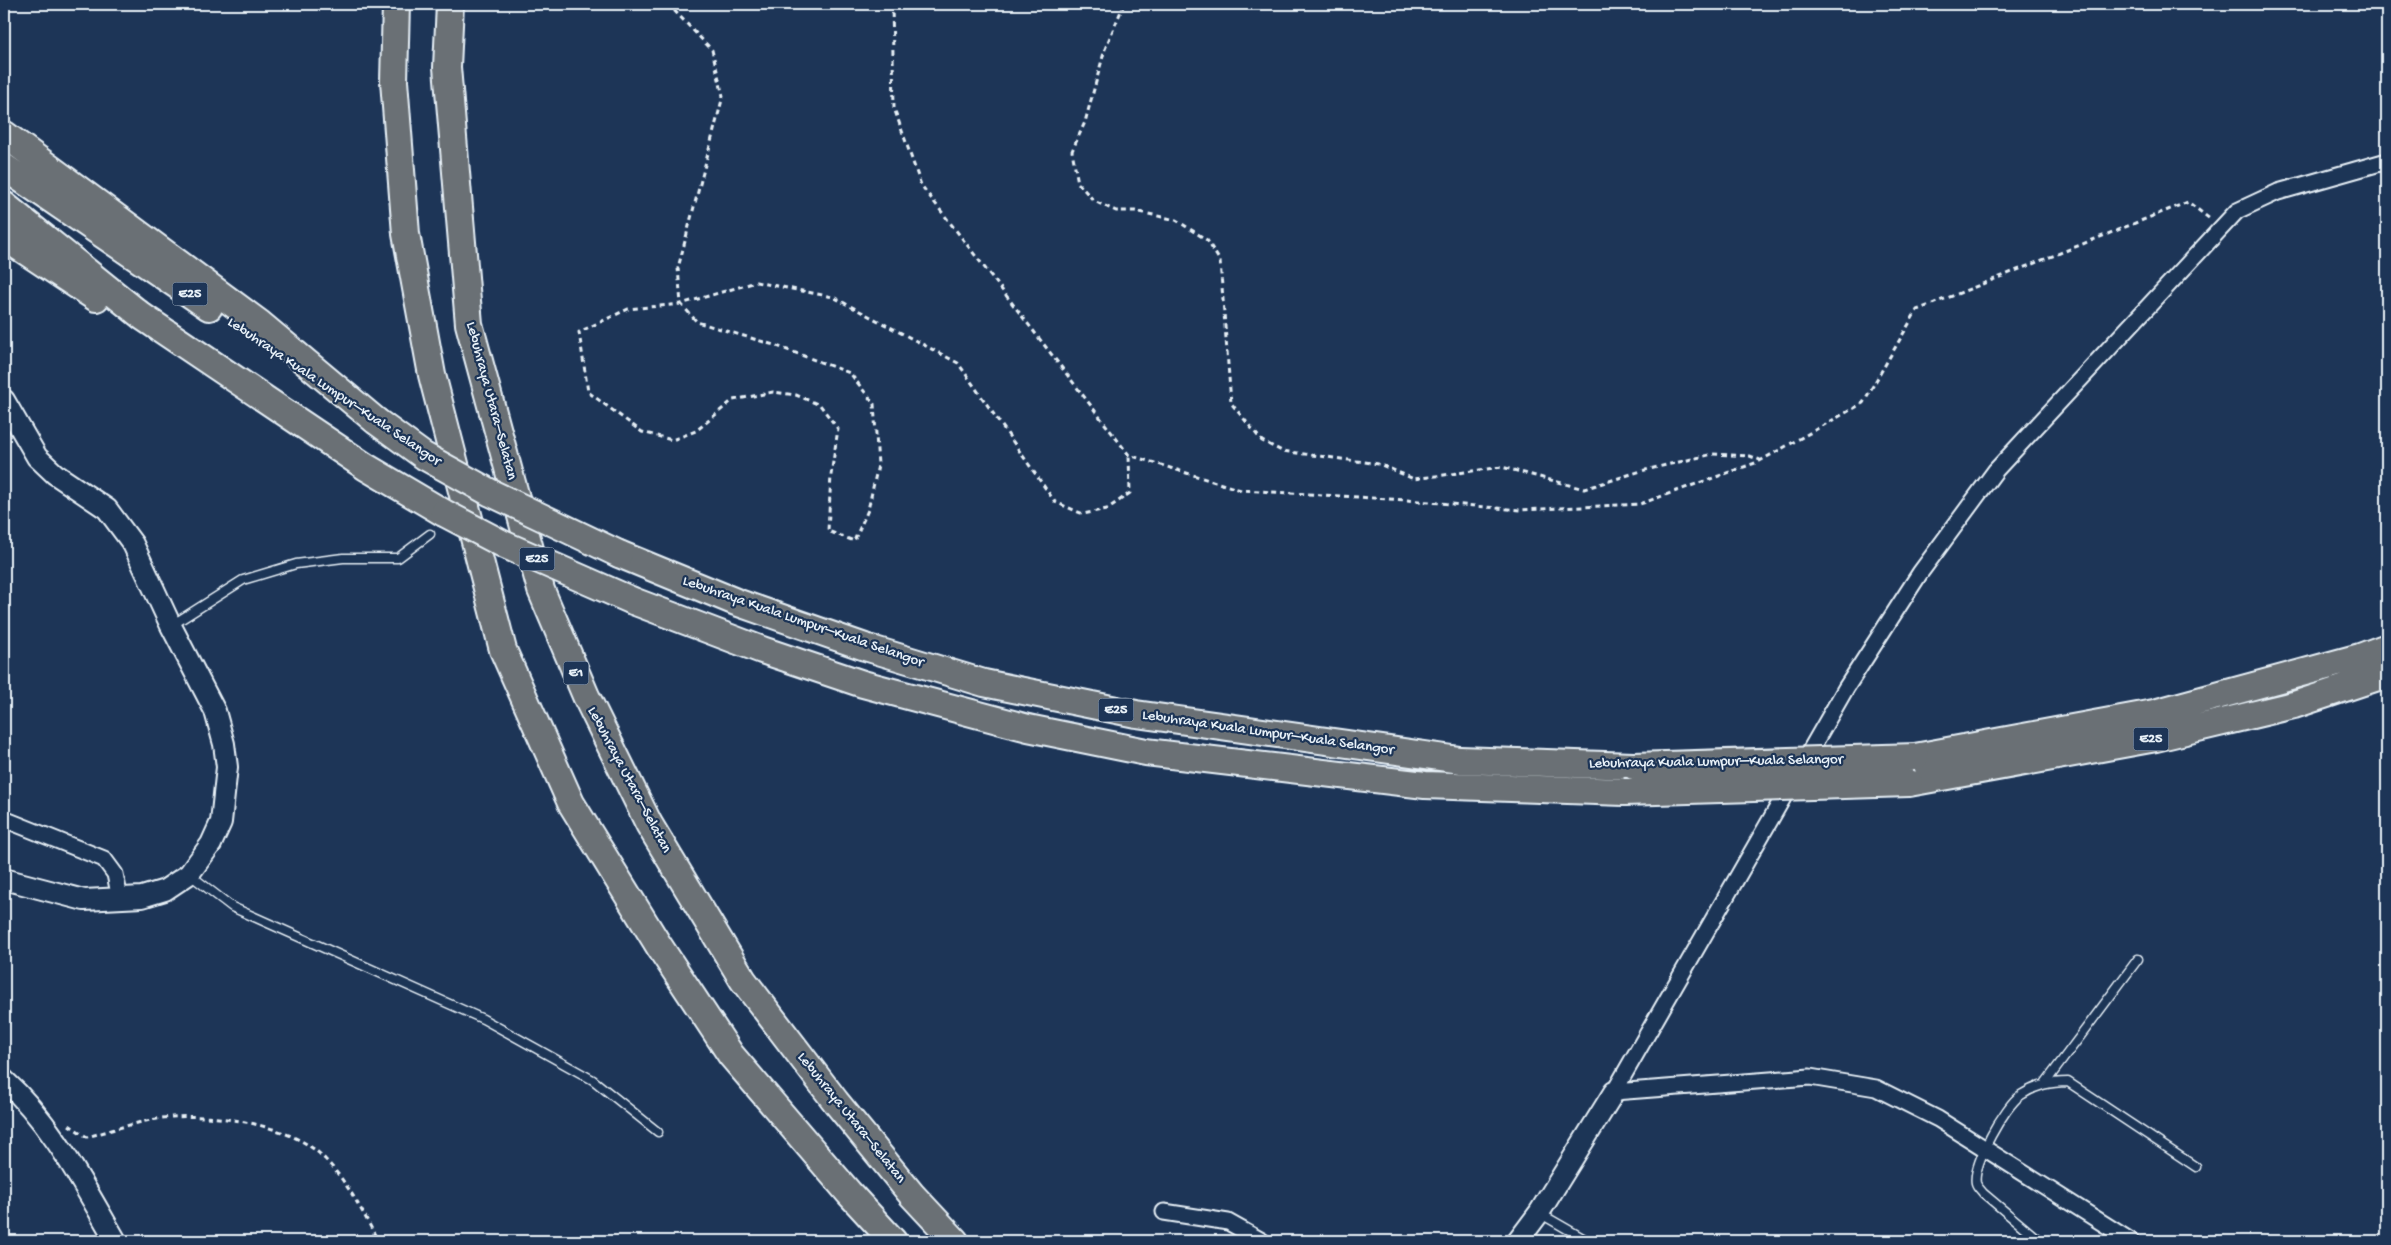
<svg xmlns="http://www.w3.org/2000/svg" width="2391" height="1245" font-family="'Gochi Hand',sans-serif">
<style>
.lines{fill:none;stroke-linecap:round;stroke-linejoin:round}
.lane-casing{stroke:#e8f1f8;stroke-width:11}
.street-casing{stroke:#e8f1f8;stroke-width:19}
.secondary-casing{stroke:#e8f1f8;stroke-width:24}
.highway-casing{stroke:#e8f1f8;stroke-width:30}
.path{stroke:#e8f1f8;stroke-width:3;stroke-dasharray:5 4;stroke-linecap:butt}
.lane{stroke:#1d3557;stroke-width:8}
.street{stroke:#1d3557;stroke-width:15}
.secondary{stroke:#1d3557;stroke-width:20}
.highway{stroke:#6a7074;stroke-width:26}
.highway-bridge-casing{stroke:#e8f1f8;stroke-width:30;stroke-linecap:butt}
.highway-bridge{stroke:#6a7074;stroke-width:26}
.labels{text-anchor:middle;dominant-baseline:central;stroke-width:4.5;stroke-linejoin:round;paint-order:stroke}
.shield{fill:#1d3557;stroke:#abb9c8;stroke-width:1}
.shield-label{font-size:14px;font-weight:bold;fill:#e8f1f8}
.street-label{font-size:15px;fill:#e8f1f8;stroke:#1d3557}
</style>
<rect width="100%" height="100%" fill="#1d3557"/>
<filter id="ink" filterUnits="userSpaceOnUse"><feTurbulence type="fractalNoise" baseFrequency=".02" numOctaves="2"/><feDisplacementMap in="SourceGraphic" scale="10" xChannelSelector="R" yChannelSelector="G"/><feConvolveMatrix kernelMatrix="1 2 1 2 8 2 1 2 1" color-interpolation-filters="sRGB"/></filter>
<g filter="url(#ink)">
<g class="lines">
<defs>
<path id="lane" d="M172 625 243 580 296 564 343 558H398L430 534
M189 874 232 907 483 1019 593 1080 658 1132
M2046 1082 2138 959
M1541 1214 1588 1241
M2040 1241 1983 1193C1981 1190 1977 1187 1976 1183 1972 1165 2005 1105 2021 1095 2037 1085 2050 1082 2068 1082L2196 1167"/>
<path id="street" d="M4 819 104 859 115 874 120 899
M1614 1092 1846 688 1920 573 1996 470 2237 211 2278 192 2387 161
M1614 1092 1810 1077 1876 1088 1938 1119 2131 1241
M1164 1212 1228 1222 1262 1241"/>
<path id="secondary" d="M4 400 37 457 55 474 107 509 133 544 171 626 215 711 224 744 227 767 221 822 211 844 189 874 165 890 142 897 84 900 4 879
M4 1080C53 1124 83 1185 116 1241
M1518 1241 1539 1213 1614 1092"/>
<path id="highway" d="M396 4 394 81 406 234 432 375 503 650 571 803 659 946 731 1055 849 1193 893 1241
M450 4 447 67 469 324 541 590 586 696 649 824 743 980 836 1102 912 1195 955 1241
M4 134 259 323 376 421
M4 167 209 307
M4 205 143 317 366 467 444 513
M4 237 96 298
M619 554 736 602 865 647 984 683 1136 714 1460 760 1634 766
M633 601 762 650 863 684 1028 728 1146 752 1425 785 1624 792
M1915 757 2154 713 2360 657 2387 647
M1909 783 2156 738 2294 705 2387 674"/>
</defs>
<!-- lane casing -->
<use href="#lane" class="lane-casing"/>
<!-- street casing -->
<use href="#street" class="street-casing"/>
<!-- secondary casing -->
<use href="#secondary" class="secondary-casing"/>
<!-- highway casing -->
<use href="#highway" class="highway-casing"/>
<!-- path -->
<path class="path" d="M668 4 712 50 723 96 678 268 681 304 697 322 774 345 850 373 874 404 878 465 868 510 854 541 828 531 831 475 838 429 820 405 796 395 773 392 733 400 696 431 672 440 642 432 588 392 579 332 628 309 681 304 756 282 833 297 958 363 1055 502 1083 514 1107 509 1130 493 1129 455
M892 4 894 108 921 185 1129 455 1241 490 1406 500 1520 510 1640 504 1758 462 1863 403 1917 310 2188 202 2210 219
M1124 4 1105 49 1085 122 1072 151 1078 183 1094 201 1116 211H1135L1176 220 1207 240 1220 261 1231 403 1262 441 1282 451 1379 464 1414 479 1502 467 1584 489 1641 471 1713 454 1750 456 1760 460
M69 1125 87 1137C113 1130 145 1119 172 1117 217 1114 293 1124 325 1159 348 1183 363 1212 378 1241"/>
<!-- lane -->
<use href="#lane" class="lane"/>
<!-- street -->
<use href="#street" class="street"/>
<!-- secondary -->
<use href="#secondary" class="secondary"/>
<!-- highway -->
<use href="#highway" class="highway"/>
<defs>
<path id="highway-bridge" d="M376 421 424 456 491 493 619 554
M444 513 505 545 633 601
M1634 766 1915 757
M1624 792 1909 783"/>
</defs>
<!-- highway-bridge casing -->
<use href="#highway-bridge" class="highway-bridge-casing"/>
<!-- highway-bridge -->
<use href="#highway-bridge" class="highway-bridge"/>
</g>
</g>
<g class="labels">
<!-- shield labels -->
<g class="shield">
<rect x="172.5" y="282.5" width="35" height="23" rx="4"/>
<rect x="519.5" y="547.5" width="35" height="23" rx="4"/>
<rect x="563.5" y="661.5" width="25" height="23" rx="4"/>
<rect x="1098.5" y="698.5" width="35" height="23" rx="4"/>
<rect x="2133.5" y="727.5" width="35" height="23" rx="4"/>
</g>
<g class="shield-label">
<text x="190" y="294">E25</text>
<text x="537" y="559">E25</text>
<text x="576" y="673">E1</text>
<text x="1116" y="710">E25</text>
<text x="2151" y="739">E25</text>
</g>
<!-- street labels -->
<g class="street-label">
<text transform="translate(334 392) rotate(34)">Lebuhraya Kuala Lumpur–Kuala Selangor</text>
<text transform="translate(491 401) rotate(75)">Lebuhraya Utara–Selatan</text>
<text transform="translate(803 622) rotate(19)">Lebuhraya Kuala Lumpur–Kuala Selangor</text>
<text transform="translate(1268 733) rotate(8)">Lebuhraya Kuala Lumpur–Kuala Selangor</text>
<text transform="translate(1716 762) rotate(-1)">Lebuhraya Kuala Lumpur–Kuala Selangor</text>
<text transform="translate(629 780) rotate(62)">Lebuhraya Utara–Selatan</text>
<text transform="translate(851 1118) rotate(51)">Lebuhraya Utara–Selatan</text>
</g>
</g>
<!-- margin -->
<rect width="2391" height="1245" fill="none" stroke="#1d3557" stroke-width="20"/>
<rect x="10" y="10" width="2371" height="1225" fill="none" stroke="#e8f1f8" stroke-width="2" filter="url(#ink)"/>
</svg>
